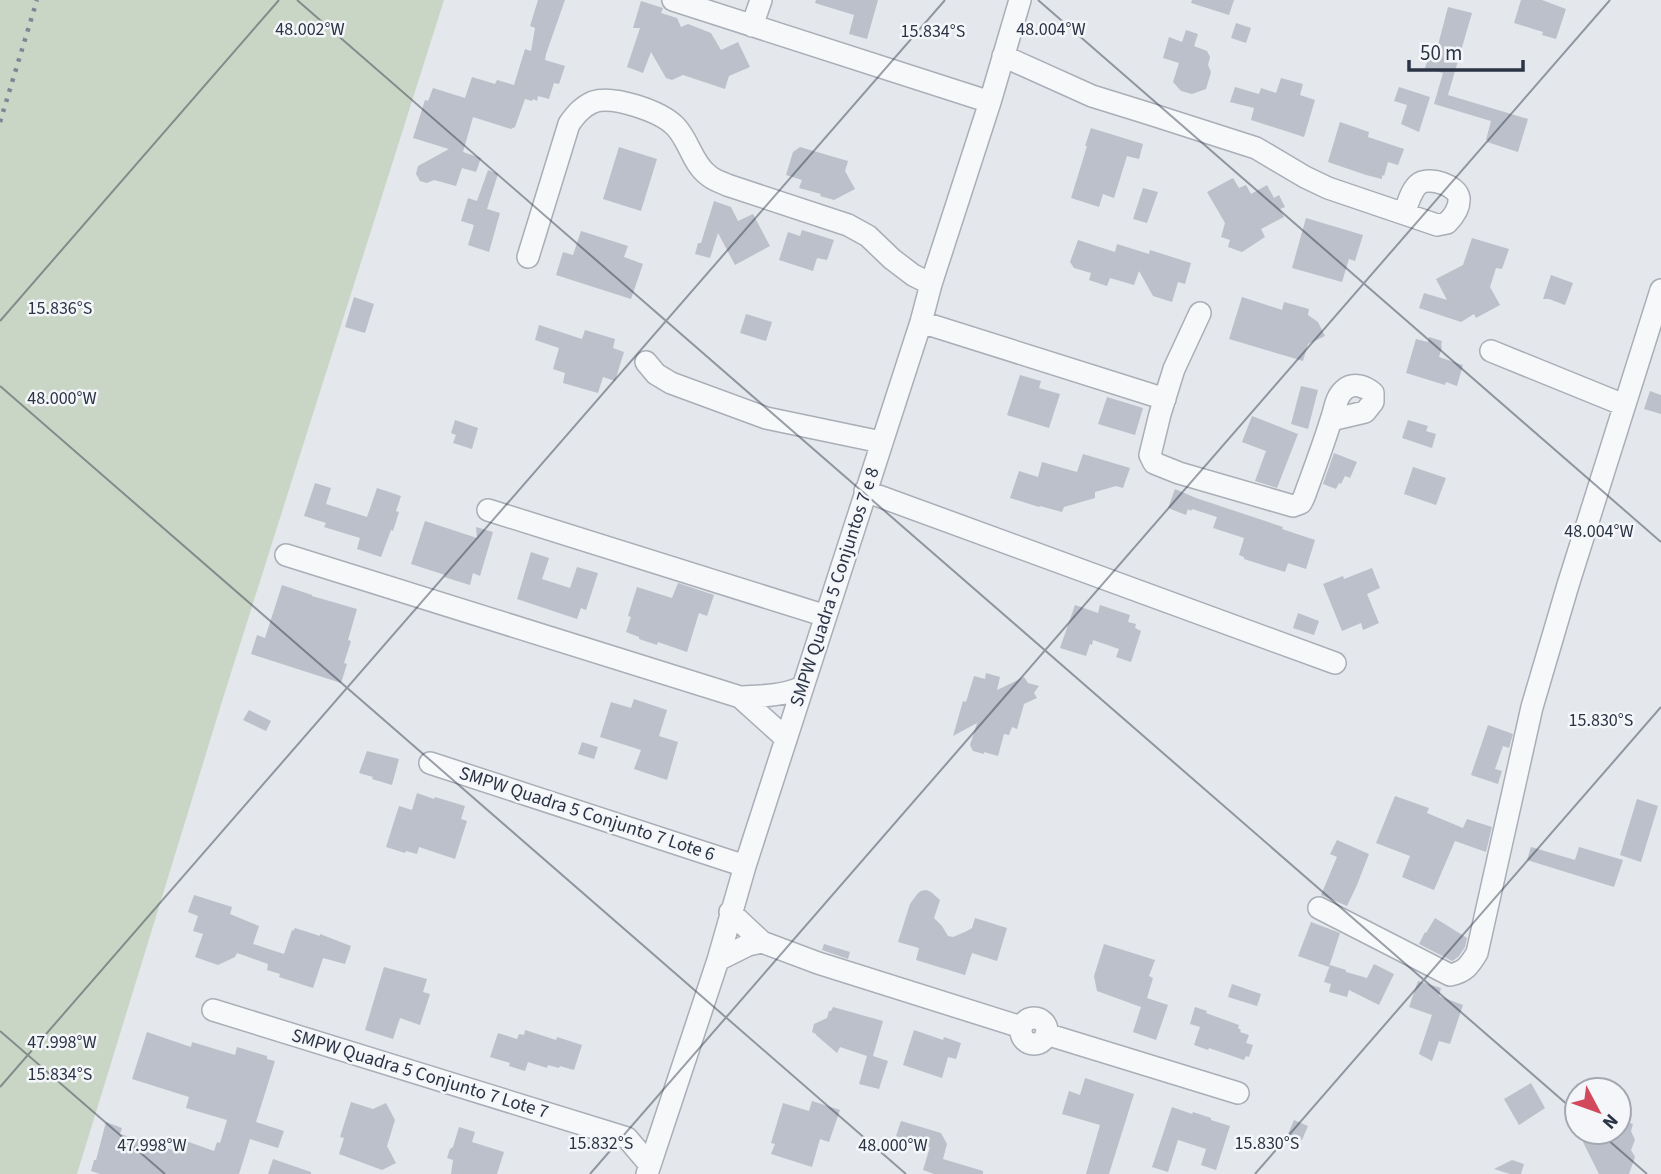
<svg xmlns="http://www.w3.org/2000/svg" width="1661" height="1174" font-family="'Source Sans 3',sans-serif">
<style>
.green{fill:#c9d6c5}
.building{fill:#bbc0ca}
.lines{fill:none;stroke-linecap:round;stroke-linejoin:round}
.minor-casing{stroke:#a9aeb7;stroke-width:24}
.minor{stroke:#f7f8fa;stroke-width:21}
.rail{stroke:#7d8696;stroke-width:4.5;stroke-dasharray:3.5 7;stroke-linecap:butt}
.ticks{fill:none;stroke:#2b3445;stroke-width:2;stroke-opacity:0.45}
.labels{text-anchor:middle;dominant-baseline:central;stroke-width:5;stroke-linejoin:round;paint-order:stroke}
.street-label{font-size:19px;fill:#2b3445;stroke:#f4f6f9}
.ticks-label{font-size:18px;text-anchor:middle;fill:#2b3445;stroke:#f4f6f9;stroke-width:5;stroke-linejoin:round;paint-order:stroke}
</style>
<rect width="100%" height="100%" fill="#e4e7ec"/>
<!-- green -->
<path class="green" d="M0 0H444L224 695 77 1174H0Z"/>
<!-- building -->
<path class="building" d="M538 0H565L546 54 545 60 565 66 559 84 554 83 549 99 538 96 537 101 533 99 532 101 525 99 515 127 511 129 473 117 463 152 481 158 476 172 462 168 456 186 434 180 427 183 420 181 416 174 418 166 449 149 413 138 425 100 428 101 433 88 465 98 472 77 495 84 497 80 514 85 525 49 531 51 535 28 530 26Z
M816 0H878L867 39 849 34 854 15 815 3Z
M1192 0H1234L1229 15 1191 3Z
M1521 0H1542L1566 9 1556 39 1542 35 1543 32 1514 23Z
M641 1 663 8 661 13 677 18 681 27 688 24 711 33 721 50 738 42 750 67 729 76 725 89 683 75 672 80 666 78 651 52 643 73 627 67 640 28H633Z
M1448 7 1472 13 1448 95 1528 119 1518 152 1487 142 1488 140H1486L1491 121 1434 104 1443 73 1425 68 1433 43 1438 45Z
M1236 23 1251 28 1246 43 1231 38Z
M1186 30 1198 34 1194 46 1207 51 1210 57 1208 65 1211 72 1206 89 1192 94 1181 91 1173 82 1179 63 1163 58 1169 37 1182 42Z
M1281 78 1303 84 1300 95 1315 100 1304 137 1251 120 1254 108 1230 102 1235 87 1259 94 1261 88 1276 93Z
M1399 87 1430 97 1419 132 1401 124 1407 105 1394 101Z
M1340 122 1369 132 1368 137 1404 149 1398 165 1388 162 1384 176 1382 175V179L1366 175 1328 162Z
M1091 128 1143 144 1139 159 1127 156 1114 198 1103 194 1099 207 1071 198 1087 146H1085Z
M619 147 657 159 641 211 603 199Z
M800 147 848 161 845 171 855 189 834 200 820 196 821 194 799 188 802 180 786 175 793 152Z
M488 170 498 174 487 209 500 213 489 252 468 245 474 225 461 221 468 198 477 201Z
M1233 178 1239 188 1246 185 1251 194 1267 185 1274 198 1279 195 1285 207 1280 209 1284 217 1261 229 1265 237 1242 252 1228 247 1230 240 1221 237 1225 223 1207 192Z
M1143 188 1158 192 1147 223 1133 219Z
M714 201 731 207 738 221 753 214 770 246 735 265 718 233 710 258 695 254 698 243H701Z
M1306 218 1363 235 1355 261 1349 259 1342 282 1292 268Z
M802 230 834 240 827 260 817 258 813 271 779 260 788 232 800 236Z
M581 231 628 246 624 257 643 264 631 299 556 275 563 252 573 255Z
M1472 238 1509 249 1502 269 1496 268 1490 287 1500 305 1476 318 1474 314 1461 322 1419 308 1424 293 1447 300 1436 279 1463 265Z
M1078 240 1115 252 1117 244 1149 254 1150 250 1191 263 1185 284 1178 282 1172 302 1153 296 1139 271 1134 285 1110 278 1107 286 1089 280 1091 273 1074 268 1070 262Z
M1551 275 1573 283 1565 305 1549 299H1543Z
M354 297 374 304 365 333 345 327Z
M1242 297 1282 310 1284 302 1309 309 1308 315 1318 322 1325 336 1308 344 1303 361 1229 339Z
M746 314 772 322 766 341 740 333Z
M539 325 582 339 585 330 615 339 613 348 624 352 615 381 603 377 598 393 563 383 565 373 553 369 559 348 535 340Z
M1429 337 1442 341 1441 346 1442 347 1439 357 1463 365 1457 386 1446 382 1445 385 1406 373 1416 339 1428 342Z
M1020 375 1041 381 1039 388 1060 394 1049 428 1007 415Z
M1301 386 1318 390 1308 429 1291 424Z
M1650 391 1661 395V414L1644 409Z
M1107 397 1143 408 1135 435 1098 424Z
M1252 416 1298 434 1277 488 1255 481 1266 451 1242 442Z
M455 420 478 428 472 449 453 443 456 435 451 433Z
M1408 420 1428 426 1426 431 1436 434 1432 448 1402 438Z
M1334 453 1357 462 1350 478 1345 476 1341 484 1339 483 1336 489 1323 484Z
M1083 454 1130 468 1123 488 1116 486 1095 492V498L1064 507 1062 512 1040 506 1039 507 1010 498 1019 471 1038 477 1042 462 1077 472Z
M1413 467 1446 478 1436 505 1404 494Z
M315 483 331 488 326 504 367 517 377 488 401 496 396 511 399 512 393 531 391 530 381 557 357 549 360 538 324 527 326 523 304 516Z
M1175 489 1196 498 1283 527 1282 529 1315 540 1306 569 1288 563 1285 572 1244 559V557L1239 555 1244 538 1213 528 1217 517 1192 509 1191 511 1188 509 1186 515 1168 508Z
M425 521 477 538 476 527 493 532 480 576 473 573 470 585 444 577 445 575 411 564Z
M531 552 549 558 542 579 570 588 577 567 598 573 586 610 581 608 577 619 517 599Z
M1372 568 1380 588 1367 594 1379 623 1363 630 1361 623 1342 631 1323 584 1343 576 1344 579Z
M678 583 714 595 707 616 699 613 687 652 658 642 657 645 639 639V637L626 632 631 617 628 616 637 587 672 598Z
M282 585 312 595V596L357 609 348 640 351 641 344 663 347 664 341 683 251 654 257 635 265 638Z
M1075 605 1098 613 1100 605 1130 615 1128 622 1136 624 1135 628 1141 631 1131 662 1116 657 1119 649 1093 640 1092 645 1090 644 1086 656 1060 648Z
M1298 613 1319 621 1314 635 1293 628Z
M986 673 1000 677 997 690 1024 677 1028 683 1039 686 1034 693 1037 698 1024 704 1017 729 1012 727 1009 735 1004 734 998 756 984 752V754L973 751 970 745 977 723 953 736 963 701 966 702 974 676 985 679Z
M634 699 667 710 659 736 678 742 667 780 634 769 641 750 600 737 611 702 631 708Z
M249 710 271 721 266 731 243 720Z
M1488 725 1513 734 1509 748 1503 746 1495 769 1502 771 1498 784 1471 775Z
M582 742 598 747 594 759 578 754Z
M367 751 399 759 392 785 372 779 373 777 359 773Z
M417 793 434 799 435 797 465 806 461 819 467 821 455 859 419 847 417 854 406 851 405 853 386 847 399 806 412 810Z
M1395 796 1429 808 1427 813 1463 828 1467 819 1492 827 1486 852 1455 841 1434 890 1402 877 1410 856 1376 843Z
M1637 799 1658 806 1641 862 1620 855Z
M1337 840 1369 854 1357 885 1347 906 1321 895 1337 857 1330 854Z
M1531 847 1575 860 1579 847 1623 860 1614 887 1527 860Z
M926 890 931 892 940 900 934 918 942 926 948 936 953 937 967 931 972 928 975 918 1007 928 997 961 972 953 965 975 916 960 919 948 898 942 910 904 918 893 921 891Z
M194 895 232 907 230 914 259 926 253 944 284 954 292 930 293 931 295 928 320 936V934L351 946 345 964 323 958 313 988 279 977 280 974 267 970 268 964 237 953 235 957 218 965 195 957 203 934 193 931 198 916 188 912Z
M1435 918 1467 938 1465 947 1459 956 1454 960 1452 961 1419 944 1425 932 1426 933Z
M1311 922 1340 933 1329 967 1298 956Z
M824 944 850 952 848 959 822 950Z
M1104 944 1155 960 1149 976 1153 978 1147 998 1168 1005 1156 1040 1133 1032 1141 1007 1097 991 1094 976Z
M1374 964 1394 974 1379 1005 1349 990 1347 997 1329 992 1331 984 1324 982 1330 965 1346 970V972L1367 978Z
M384 967 427 979 423 992 430 994 420 1025 400 1018 393 1039 365 1030Z
M1418 981 1441 988 1439 996 1463 1005 1450 1044 1439 1041 1432 1061 1419 1054 1432 1015 1409 1007Z
M1232 984 1261 994 1257 1006 1228 997Z
M833 1007 883 1021 873 1056 888 1061 879 1089 859 1084 867 1056 840 1047 837 1053 816 1035V1034L812 1032 814 1024 827 1018 829 1011H831Z
M1195 1007 1207 1011 1206 1013 1239 1025 1238 1028 1241 1030 1240 1032 1249 1035 1246 1043 1253 1045 1249 1057 1246 1056 1244 1060 1209 1048 1208 1050 1194 1045 1200 1027 1190 1024Z
M525 1030 556 1040 557 1037 582 1045 574 1070 560 1066 559 1068 548 1065 547 1068 528 1062 525 1071 509 1066 510 1063 490 1057 498 1033 517 1039 519 1034 524 1035Z
M914 1030 943 1040 944 1037 961 1043 956 1059 948 1057 942 1078 903 1065Z
M147 1032 191 1047 192 1042 235 1055 237 1047 267 1056V1059L275 1061 256 1122 284 1131 278 1148 250 1139 239 1174H100L91 1171 94 1160H96L106 1122 122 1128 120 1134 179 1152 183 1140 214 1151 217 1142 220 1143 227 1120 186 1108 189 1097 132 1079Z
M1085 1078 1134 1094 1109 1174H1086L1100 1125 1062 1114 1069 1091 1080 1095Z
M1531 1083 1545 1108 1519 1125 1504 1099Z
M812 1101 840 1110 829 1142 820 1139 812 1167 771 1154 775 1144 771 1143 783 1103 809 1111Z
M351 1102 373 1109 386 1103 395 1120 387 1146 396 1163 382 1170 339 1154 344 1138 340 1137Z
M1172 1107 1192 1114 1193 1112 1211 1118V1120L1230 1126 1216 1170 1201 1165 1206 1149 1178 1140 1168 1172 1152 1167Z
M1619 1119 1633 1124 1631 1131 1635 1140 1631 1150 1635 1157 1629 1174H1599L1583 1142 1586 1132H1619Z
M1294 1120 1308 1126 1302 1140 1288 1134Z
M901 1121 941 1133 947 1144 943 1159 983 1171V1174H934L923 1170 930 1147 896 1136Z
M459 1127 475 1132 472 1142 504 1152 497 1174H451L453 1160 447 1158 450 1149 453 1147Z
M273 1159 311 1172V1174H268Z
M1512 1160 1524 1164 1521 1174H1510L1494 1169Z"/>
<g class="lines">
<defs>
<path id="minor" d="M673 0 990 102
M752 26 761 0
M1003 56 1092 96 1150 114 1256 148 1305 177 1328 188 1437 225 1447 223C1453 217 1460 208 1459 198 1457 185 1430 177 1420 183 1411 189 1408 204 1404 213
M528 257 569 124C576 114 582 107 593 102 613 95 660 111 675 126 689 140 692 163 708 175 713 180 721 182 727 185L848 225 868 236 892 259 913 275 931 284
M1200 313 1174 369 1160 414 1150 455 1154 463 1179 473 1293 506 1301 503 1304 497C1313 472 1323 446 1331 420 1335 410 1335 398 1344 390 1353 382 1365 386 1373 393V402L1365 412 1331 420
M921 322 1165 399
M1491 351 1624 405
M646 362 656 374 671 383 766 418 881 442
M865 491 1335 663
M488 510 826 616
M286 555 740 697C763 696 782 696 803 687
M740 697 780 733 786 740
M430 763 745 866
M1319 908 1450 975C1465 972 1469 966 1477 953L1532 707 1568 585 1661 290
M730 912 762 942 818 963 1021 1027
M718 960 748 945 762 942
M213 1010 627 1138 650 1165
M1021 1031a13 13 0 1 1 26 0a13 13 0 1 1-26 0Z
M1046 1034 1238 1093
M647 1174 718 960 745 866 921 322 931 284 990 102 1020 0"/>
</defs>
<!-- minor casing -->
<use href="#minor" class="minor-casing"/>
<!-- minor -->
<use href="#minor" class="minor"/>
<!-- rail -->
<path class="rail" d="M0 122 37 0"/>
</g>
<!-- ticks -->
<path class="ticks" d="M297 0 1577 1113M1038 0 1661 542M0 321 279 0M0 386 906 1174M0 1031 165 1174M0 1087 945 0M1599 1132 1647 1174M590 1174 1610 0M1255 1174 1661 707"/>
<g class="labels">
<!-- street labels -->
<g class="street-label">
<text transform="translate(835 587) rotate(-72)">SMPW Quadra 5 Conjuntos 7 e 8</text>
<text transform="translate(587 814) rotate(18)">SMPW Quadra 5 Conjunto 7 Lote 6</text>
<text transform="translate(420 1074) rotate(17)">SMPW Quadra 5 Conjunto 7 Lote 7</text>
</g>
</g>
<g class="ticks-label">
<text x="310" y="35">48.002°W</text>
<text x="1051" y="35">48.004°W</text>
<text x="933" y="37">15.834°S</text>
<text x="60" y="314">15.836°S</text>
<text x="62" y="404">48.000°W</text>
<text x="1599" y="537">48.004°W</text>
<text x="1601" y="726">15.830°S</text>
<text x="62" y="1048">47.998°W</text>
<text x="60" y="1080">15.834°S</text>
<text x="601" y="1149">15.832°S</text>
<text x="1267" y="1149">15.830°S</text>
<text x="152" y="1151">47.998°W</text>
<text x="893" y="1151">48.000°W</text>
</g>
<!-- north arrow -->
<g transform="translate(1598 1111) rotate(131)"><circle r="33" fill="#f4f6f9" stroke="#a4a8b1" stroke-width="2"/>
<path d="M0-5L12 26L0 18L-12 26Z" fill="#d1495b"/>
<text y="-10" font-size="19" font-weight="bold" text-anchor="middle" fill="#2b3445">N</text>
</g>
<!-- scale -->
<path d="M1409 60v10h114v-10" fill="none" stroke="#2b3445" stroke-width="3.5"/>
<text x="1420" y="60" font-size="21" fill="#2b3445" stroke="#f4f6f9" stroke-width="5" paint-order="stroke">50 m</text>
</svg>
